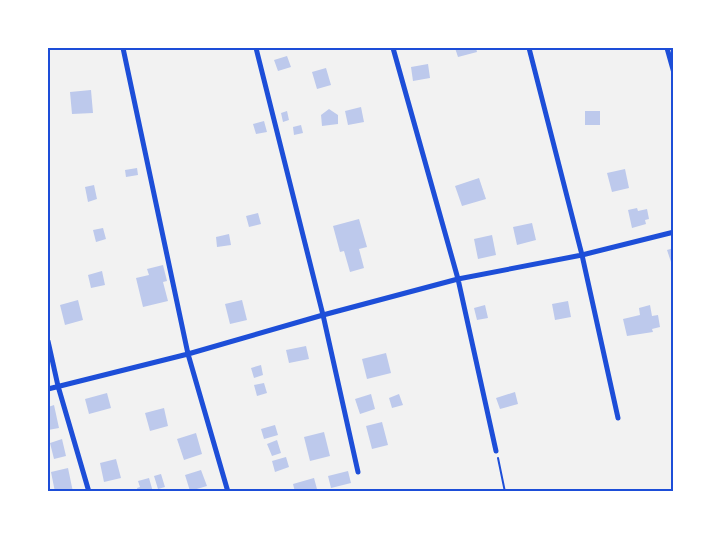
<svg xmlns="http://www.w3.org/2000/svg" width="721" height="539" font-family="'DejaVu Sans',sans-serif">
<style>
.building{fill:#bdc9ec}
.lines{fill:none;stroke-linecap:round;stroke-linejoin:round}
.path{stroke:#1d4ed8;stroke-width:2}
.minor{stroke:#1d4ed8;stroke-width:5}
.neatline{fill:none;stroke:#1d4ed8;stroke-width:2}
</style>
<rect width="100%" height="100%" fill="#f2f2f2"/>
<!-- building -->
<path class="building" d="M455 48H476L477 52 458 57Z
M287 56 291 67 278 71 274 60Z
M428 64 430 78 413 81 411 67Z
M326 68 331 85 317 89 312 72Z
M91 90 93 113 72 114 70 92Z
M361 107 364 122 348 125 345 111Z
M329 109 338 115V124L322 126 321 115Z
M287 111 289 120 283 122 281 113Z
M585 111H600V125H585Z
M264 121 267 132 256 134 253 124Z
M301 125 303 133 294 135 293 127Z
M137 168 138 175 126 177 125 170Z
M625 169 629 188 612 192 607 173Z
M479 178 486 199 462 206 455 186Z
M94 185 97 199 88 202 85 187Z
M637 208 638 211 647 209 649 219 645 220 646 224 632 228 628 210Z
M258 213 261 224 249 227 246 216Z
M359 219 367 247 359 249 364 268 350 272 344 251 340 252 333 226Z
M532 223 536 240 517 245 513 227Z
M103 228 106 239 96 242 93 230Z
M229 234 231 245 217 247 216 237Z
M492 235 496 255 478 259 474 239Z
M674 248V268H673L667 250Z
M163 265 167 281 163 282 168 301 143 307 136 278 149 275 147 269Z
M102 271 105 285 91 288 88 275Z
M78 300 83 320 65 325 60 305Z
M242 300 247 320 230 324 225 304Z
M568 301 571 317 555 320 552 304Z
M485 305 488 318 477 320 474 308Z
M650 305 652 316 658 315 660 327 652 329 653 332 627 336 623 319 640 315 639 308Z
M306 346 309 359 289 363 286 350Z
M386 353 391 373 367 379 362 359Z
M261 365 263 375 254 378 251 368Z
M264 383 267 393 257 396 254 385Z
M515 392 518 404 500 409 496 398Z
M107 393 111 408 89 414 85 399Z
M371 394 375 409 360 414 355 399Z
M399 394 403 405 392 408 389 398Z
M54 405 59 428 48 430V407Z
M164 408 168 426 150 431 145 413Z
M382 422 388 445 372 449 366 426Z
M275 425 278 435 264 439 261 429Z
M324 432 330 456 310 461 304 437Z
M196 433 202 454 184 460 177 439Z
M62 439 66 456 54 459 50 443Z
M277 440 281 453 272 456 267 444Z
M286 457 289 467 275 472 272 461Z
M116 459 121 478 104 482 100 463Z
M68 468 73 492H55L51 472Z
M201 470 207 486 190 491 185 475Z
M348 471 351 483 331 488 328 476Z
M161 474 165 487 158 489 154 476Z
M149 478 153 492H138L137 488 140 487 138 481Z
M314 478 317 489 308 492H295L293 484Z"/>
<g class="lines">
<!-- path -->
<path class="path" d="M498 458 505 492"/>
<!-- minor -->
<path class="minor" d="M123 48 188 354 228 492
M256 48 323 315 358 472
M393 48 458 279 496 451
M529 48 582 255 618 418
M667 48 674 73
M48 341 58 386 89 492
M48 389 188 354 323 315 458 279 582 255 674 232"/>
</g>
<!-- border -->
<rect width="721" height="539" fill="none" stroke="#ffffff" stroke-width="98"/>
<rect x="49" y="49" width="623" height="441" class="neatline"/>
</svg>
